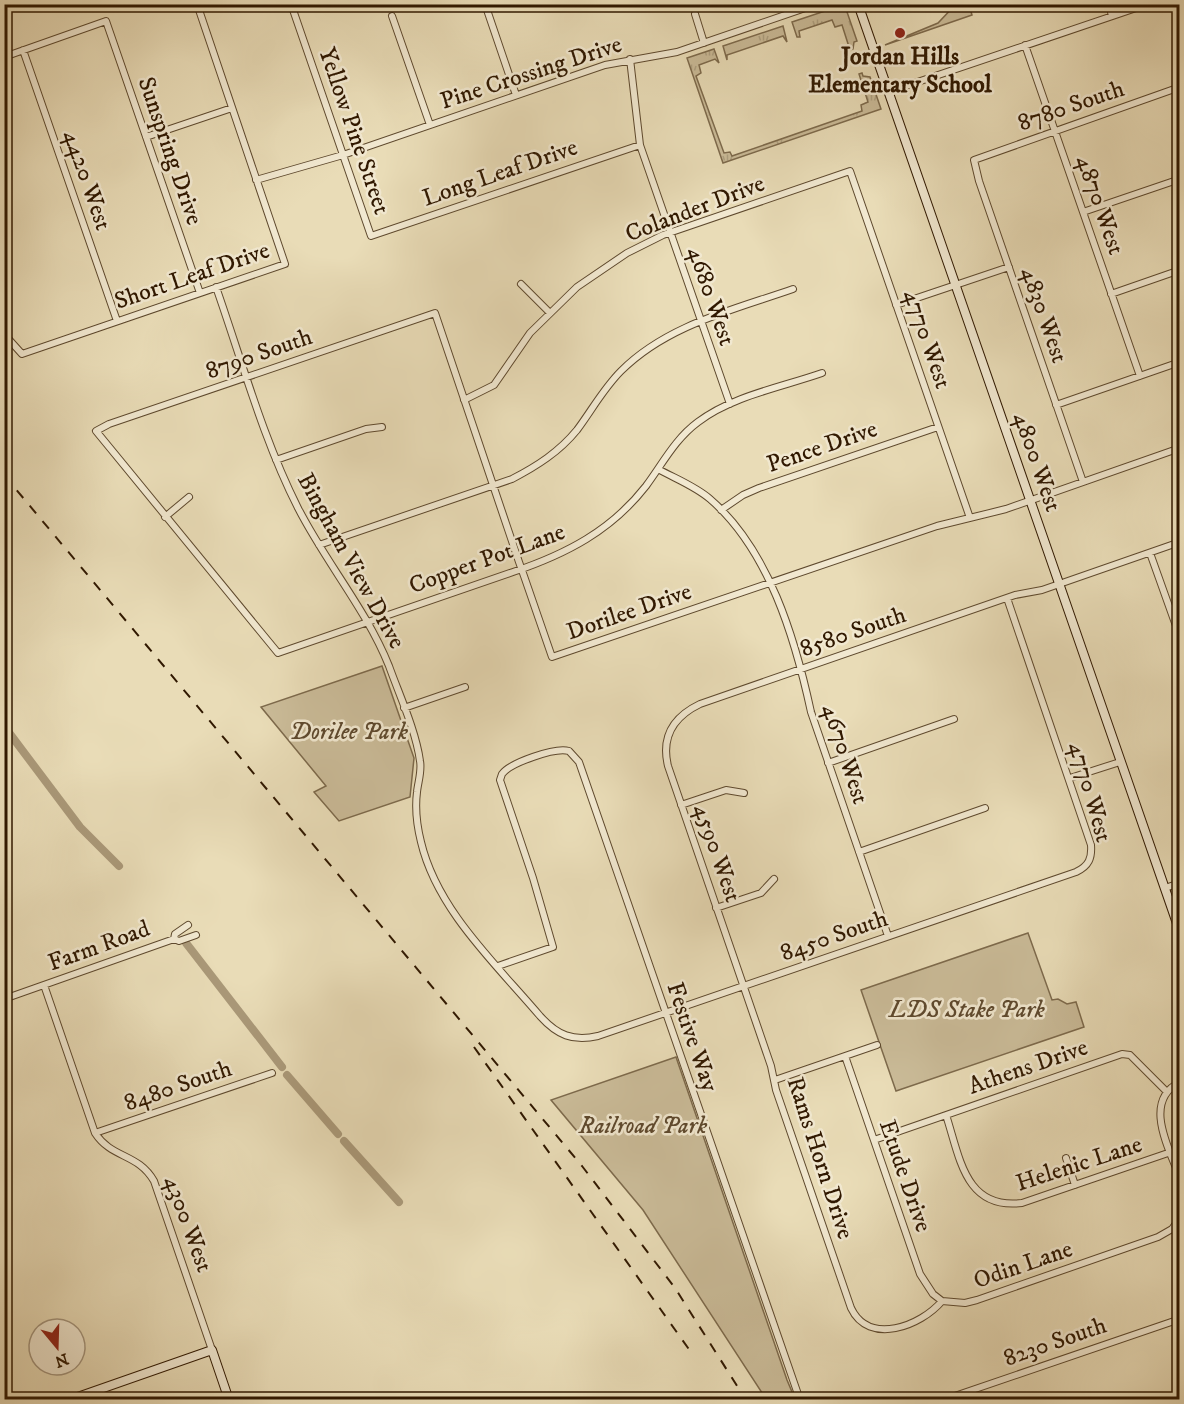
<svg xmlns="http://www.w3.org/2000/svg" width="1184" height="1404" font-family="'IM FELL DW Pica',serif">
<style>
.grass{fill:url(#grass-tufts);stroke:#7d6a4c;stroke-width:1.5}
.park{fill:#cabb98;stroke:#7d6a4c;stroke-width:1.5}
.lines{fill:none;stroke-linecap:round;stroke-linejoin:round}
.canal{stroke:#aa9979;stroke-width:8}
.street-casing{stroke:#5e492e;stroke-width:8}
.secondary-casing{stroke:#301800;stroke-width:10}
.street{stroke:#f1e8d0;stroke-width:6}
.secondary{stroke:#f1e8d0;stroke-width:8}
.rail{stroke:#301800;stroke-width:2;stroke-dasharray:10 10;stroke-linecap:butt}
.poi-dot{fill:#8f2418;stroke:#f1e8d0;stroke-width:2}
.labels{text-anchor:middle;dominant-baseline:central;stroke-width:5;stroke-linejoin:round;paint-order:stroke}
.poi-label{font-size:24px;font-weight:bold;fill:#301800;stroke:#f1e8d0}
.street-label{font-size:24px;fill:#301800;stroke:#f1e8d0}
.park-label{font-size:24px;font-style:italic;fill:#5e492e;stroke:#f1e8d0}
</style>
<defs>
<pattern id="grass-tufts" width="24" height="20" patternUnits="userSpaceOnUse" patternTransform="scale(1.5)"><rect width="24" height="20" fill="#cabb98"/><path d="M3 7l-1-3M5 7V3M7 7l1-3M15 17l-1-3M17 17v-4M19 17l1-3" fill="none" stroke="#aea081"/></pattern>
</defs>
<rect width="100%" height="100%" fill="#e9dcb7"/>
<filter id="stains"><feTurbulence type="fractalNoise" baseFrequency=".00333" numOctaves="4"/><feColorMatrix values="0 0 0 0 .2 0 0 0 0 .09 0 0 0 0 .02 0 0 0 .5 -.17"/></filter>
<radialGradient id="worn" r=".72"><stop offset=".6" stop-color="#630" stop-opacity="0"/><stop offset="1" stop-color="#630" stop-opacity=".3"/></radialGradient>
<!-- grass -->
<path class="grass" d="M956 4 969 5 972 15 885 45 938 23Z
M840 6 846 9 857 41 854 42 853 49 850 50 842 25 835 27 832 20 799 31 800 37H797L792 22Z
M783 26 787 42 783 36 727 55V60L723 46Z
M714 49 719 63 715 59 699 65 701 73 696 76 724 153 730 152 732 156 862 111 861 105 868 102 859 74 862 73 863 76 870 77 881 109 723 163 687 58Z"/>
<!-- park -->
<path class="park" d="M382 666 414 758 410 797 339 821 314 792 326 786 261 707Z
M1028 933 1052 1000 1058 999 1067 1004 1076 1002 1084 1027 896 1091 861 990Z
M676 1057 787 1380 795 1399H766L643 1210 551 1100Z"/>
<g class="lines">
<!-- canal -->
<path class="canal" d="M4 726 80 827 119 866
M186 943 282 1067
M287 1075 338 1134
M344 1141 399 1202"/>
<defs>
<path id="street" d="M291 4 371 236 640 145
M485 4 516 95
M1109 4 1112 16
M695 14 704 43
M392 16 430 125
M1025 45 1140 376
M23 50 117 321
M4 57 106 21 200 293
M630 59 640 145 730 404
M888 92 1148 4
M146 137 232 108
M256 180 343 155 605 65 677 52 817 4
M1083 212 1180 179
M521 284 549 312
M216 287C242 361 263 439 298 508 326 563 366 609 389 666 399 694 416 731 420 761 422 771 418 782 417 792 415 808 417 826 421 842 437 910 496 964 540 1016 557 1035 573 1042 598 1036L1076 872C1089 866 1092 858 1091 845L1007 598
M1111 294 1180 270
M896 305 1009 267
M4 334 22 354 285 264 197 4
M822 373C782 387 732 396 698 422 675 439 663 463 646 486 611 531 566 554 513 572L278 653 96 431 109 424 435 313 519 562 524 576 552 657 937 526 1006 509 1180 448
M464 400 494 385 530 333 577 287 627 253 663 235 850 171 970 518
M1056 405 1180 362
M276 460 366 429 382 427
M658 469C676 479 695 486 710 499 769 550 795 638 811 712L888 936
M1083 482 979 181 974 160 1180 87
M721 510 743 495 759 488 938 427
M165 517 189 497
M1180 542 1042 590 1015 595 700 704C673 717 661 737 668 766L771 1066 776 1090 851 1308C869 1346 921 1326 942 1301L965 1303 977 1300 1158 1237 1172 1229 1180 1218
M319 545 512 479C537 466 559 452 577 430 592 410 603 389 621 371 667 325 733 310 793 289
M1150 553 1180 637
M404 708 465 687
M828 763 954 719
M1070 778 1120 762
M681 805 726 790 744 793
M859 852 985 808
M1165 888 1180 883
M716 908 761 893 774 879
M188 925 175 934 174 939 179 941 196 935
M498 966 553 947 533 878 500 780 502 774C510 763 555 747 569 751L579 762 800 1400
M44 985 95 1133C112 1159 138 1153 154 1181L212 1350
M4 999 174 939
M845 1056 920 1274 933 1294 942 1301
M775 1080 877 1045
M1180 1082C1142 1101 1169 1148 1180 1178
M946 1115C960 1158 965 1210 1022 1203L1171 1152
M95 1133 272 1073
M874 1140 1122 1054 1130 1055 1166 1091
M1066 1158 1075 1185
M943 1400 1180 1319"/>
<path id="secondary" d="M858 4 1180 932
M69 1400 212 1350 229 1400"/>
</defs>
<!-- street casing -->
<use href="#street" class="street-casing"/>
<!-- secondary casing -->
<use href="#secondary" class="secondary-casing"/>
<!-- street -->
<use href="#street" class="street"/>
<!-- secondary -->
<use href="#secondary" class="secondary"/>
<!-- rail -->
<path class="rail" d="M4 475 582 1166 675 1288 746 1400
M474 1047 693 1355"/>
</g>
<!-- markers -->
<circle class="poi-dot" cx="900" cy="33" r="6"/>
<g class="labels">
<!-- poi labels -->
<g class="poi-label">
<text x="900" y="57">Jordan Hills<tspan x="900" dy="28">Elementary School</tspan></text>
</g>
<!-- street labels -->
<g class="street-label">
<text transform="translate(531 73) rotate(-18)">Pine Crossing Drive</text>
<text transform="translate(1071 106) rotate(-19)">8780 South</text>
<text transform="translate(354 131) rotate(71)">Yellow Pine Street</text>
<text transform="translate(170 151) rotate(71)">Sunspring Drive</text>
<text transform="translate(500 173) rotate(-19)">Long Leaf Drive</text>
<text transform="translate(87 180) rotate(71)">4420 West</text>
<text transform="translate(1100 205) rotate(71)">4870 West</text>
<text transform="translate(695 209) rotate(-21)">Colander Drive</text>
<text transform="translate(192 276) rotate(-19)">Short Leaf Drive</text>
<text transform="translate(711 296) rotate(71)">4680 West</text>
<text transform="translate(1044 315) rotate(71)">4830 West</text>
<text transform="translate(927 339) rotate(71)">4770 West</text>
<text transform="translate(259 354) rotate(-19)">8790 South</text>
<text transform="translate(822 447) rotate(-19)">Pence Drive</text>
<text transform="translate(1037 462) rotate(71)">4800 West</text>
<text transform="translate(487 559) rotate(-20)">Copper Pot Lane</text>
<text transform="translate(351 561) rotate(61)">Bingham View Drive</text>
<text transform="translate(629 612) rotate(-19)">Dorilee Drive</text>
<text transform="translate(853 632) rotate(-19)">8580 South</text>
<text transform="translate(845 754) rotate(72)">4670 West</text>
<text transform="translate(1090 792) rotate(74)">4770 West</text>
<text transform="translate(717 853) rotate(71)">4590 West</text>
<text transform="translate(834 936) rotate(-19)">8450 South</text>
<text transform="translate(99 946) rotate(-20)">Farm Road</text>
<text transform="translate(692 1037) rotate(71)">Festive Way</text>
<text transform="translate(1028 1067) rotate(-19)">Athens Drive</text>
<text transform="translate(178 1086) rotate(-19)">8480 South</text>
<text transform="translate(820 1158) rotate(72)">Rams Horn Drive</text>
<text transform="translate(1079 1164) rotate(-18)">Helenic Lane</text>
<text transform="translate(905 1176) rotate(71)">Etude Drive</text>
<text transform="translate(188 1224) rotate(70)">4300 West</text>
<text transform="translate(1023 1265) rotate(-19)">Odin Lane</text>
<text transform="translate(1055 1342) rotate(-19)">8230 South</text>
</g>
<!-- park labels -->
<g class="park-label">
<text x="349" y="732">Dorilee Park</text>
<text x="967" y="1010">LDS Stake Park</text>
<text x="643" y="1126">Railroad Park</text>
</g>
</g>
<!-- margin -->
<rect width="1184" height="1404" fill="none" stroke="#e9dcb7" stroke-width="24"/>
<rect x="6" y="6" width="1172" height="1392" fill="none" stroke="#301800" stroke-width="3"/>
<rect x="12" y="12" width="1160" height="1380" fill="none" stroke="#301800" stroke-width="1.5"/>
<!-- north arrow -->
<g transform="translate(57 1347) rotate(161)"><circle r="28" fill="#f1e8d0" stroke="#a4957d" stroke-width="1.5"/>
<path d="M0-4.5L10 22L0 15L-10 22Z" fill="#8f2418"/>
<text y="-9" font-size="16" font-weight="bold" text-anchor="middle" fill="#301800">N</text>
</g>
<rect width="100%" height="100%" filter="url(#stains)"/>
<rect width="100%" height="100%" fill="url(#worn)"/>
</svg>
